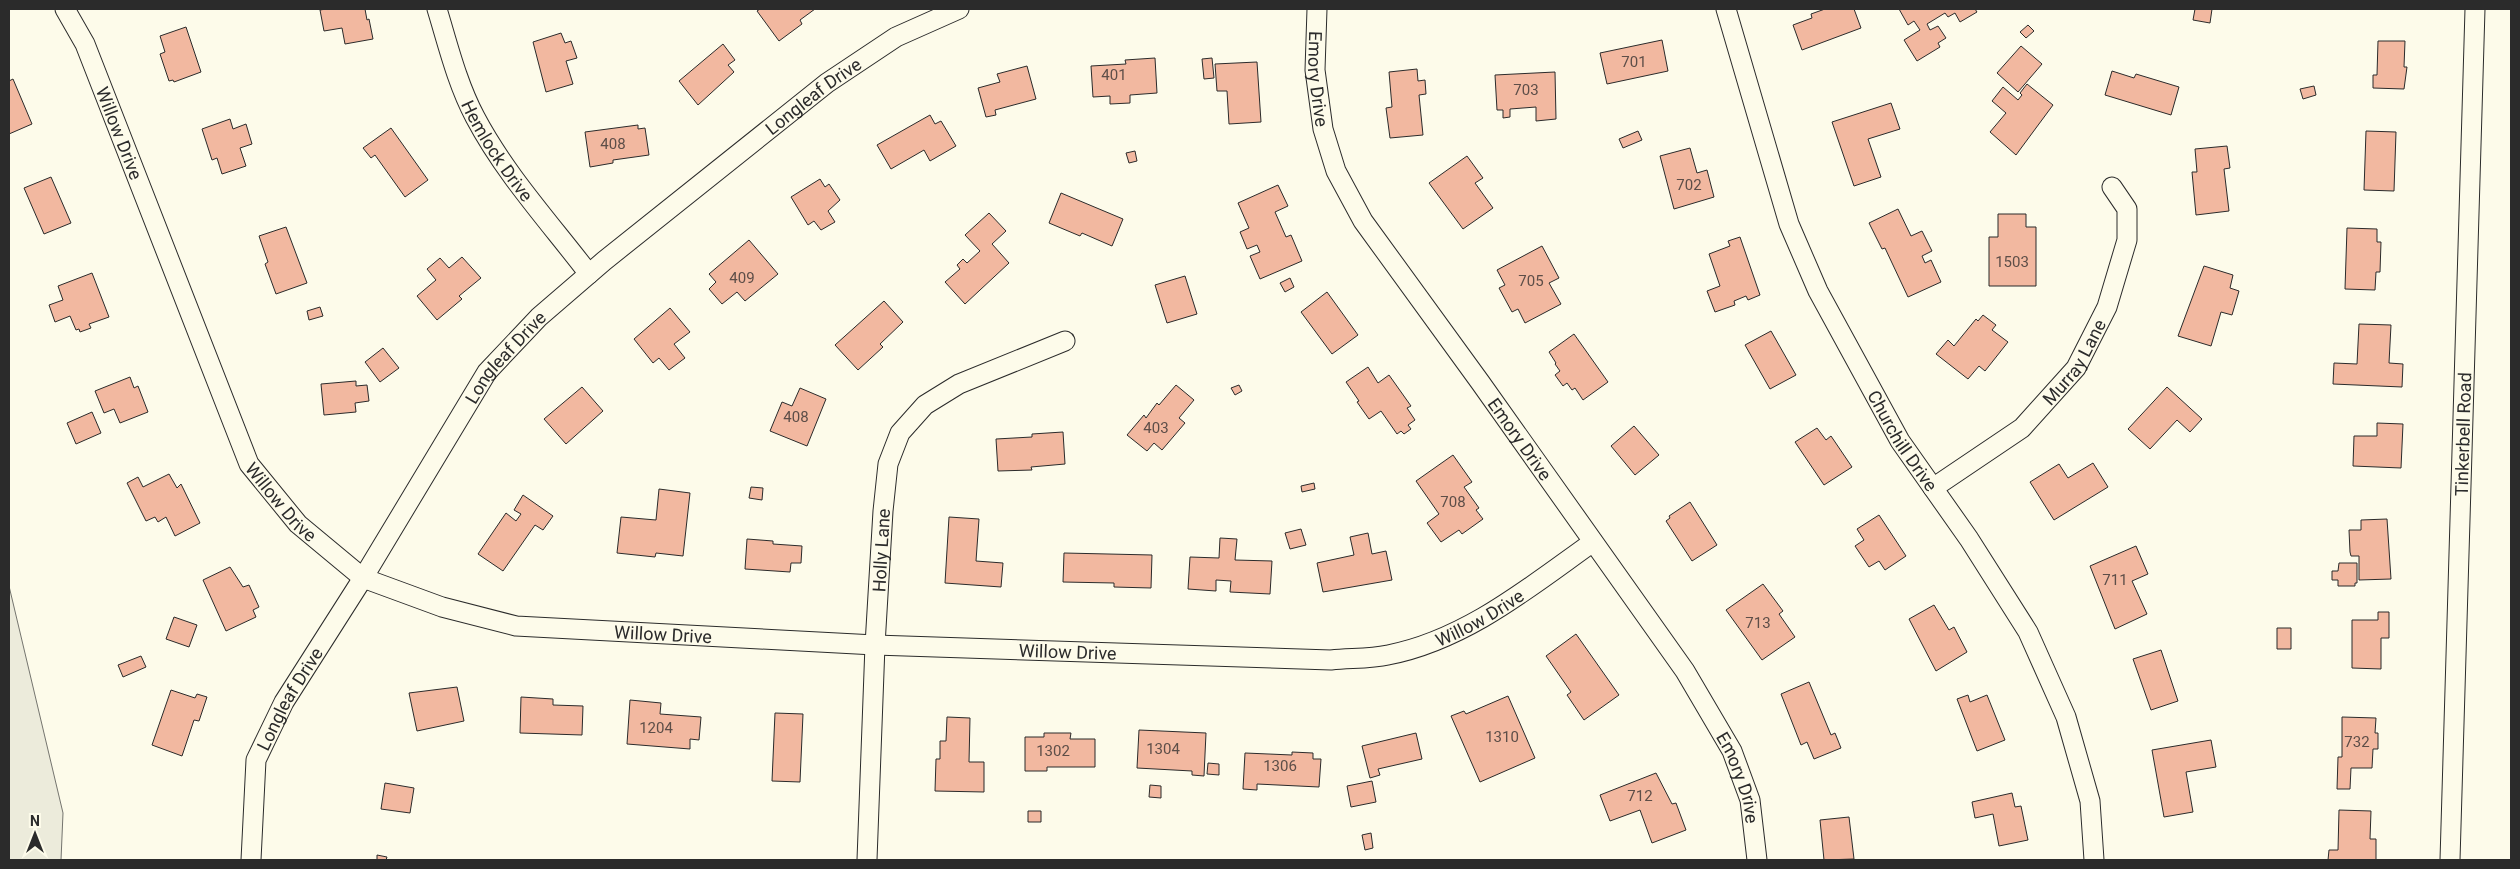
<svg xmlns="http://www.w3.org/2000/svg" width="2520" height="869" font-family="Roboto,sans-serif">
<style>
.green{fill:#ecebdb;stroke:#74746e}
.building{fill:#f2b8a0;stroke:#2b2b2b}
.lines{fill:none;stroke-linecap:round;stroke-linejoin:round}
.street-casing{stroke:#2b2b2b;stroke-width:21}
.street{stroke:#fdfbea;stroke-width:19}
.labels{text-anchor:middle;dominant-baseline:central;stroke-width:4;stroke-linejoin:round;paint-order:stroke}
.number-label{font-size:15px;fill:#5d4e48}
.street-label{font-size:18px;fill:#2b2b2b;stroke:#fdfbea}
</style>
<rect width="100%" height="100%" fill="#fdfbea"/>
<!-- green -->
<path class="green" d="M9 586 63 813 61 860H9Z"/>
<!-- building -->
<path class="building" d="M326 9H365L367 20 369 19 373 39 345 44 342 28 324 31 320 10Z
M760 9H815L800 20 802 24 779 41 757 11Z
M1825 9H1854L1861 28 1802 50 1793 25 1812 18 1811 14Z
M1899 9H1975L1977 12 1960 22 1955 13 1948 17 1945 13 1927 24 1930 30 1938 26 1946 38 1938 43 1940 47 1917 61 1904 40 1920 30 1914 21 1908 25Z
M2195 9H2212L2210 23 2193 20Z
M2028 25 2034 31 2026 38 2020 32Z
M186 27 201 72 174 82 173 80 169 81 160 54 165 52 160 36Z
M561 33 565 43 571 41 577 58 566 61 573 84 546 92 533 42Z
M1662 40 1668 71 1607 84 1600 53Z
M2378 41H2405L2404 67H2407L2404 89 2373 88V75H2377Z
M723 44 735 60 728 65 734 72 698 105 679 81Z
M2021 46 2042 64 2018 92 1997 73Z
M1155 58 1157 93 1130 95V103L1110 104V96L1093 97 1091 66 1126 64 1125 60Z
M1212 58 1214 78 1204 79 1202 59Z
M1257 62 1261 122 1229 124 1227 91H1217L1215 64Z
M1027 66 1036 99 995 110 996 115 986 117 978 88 1000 82 997 74Z
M1417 69 1418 81 1425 80 1426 94 1419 95 1423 135 1390 138 1386 108 1392 107 1389 72Z
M2112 71 2134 78 2136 74 2179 87 2171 115 2105 95Z
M1555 72 1556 119 1536 121V107L1510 109V117L1503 118V110H1497L1495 75Z
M13 79 32 124 9 134V81Z
M2027 84 2053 105 2016 155 1990 132 2006 113 1992 101 2003 87 2018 100 2022 95 2020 93Z
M2314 86 2316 95 2303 99 2300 89Z
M1891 103 1900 129 1868 139 1881 177 1854 186 1832 122Z
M930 115 935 124 941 121 956 146 930 161 924 150 891 169 877 145Z
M230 119 233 129 246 124 252 144 240 148 246 166 222 174 217 158 212 160 202 129Z
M638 125V129L645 128 649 155 613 160V163L590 167 585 132Z
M391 128 428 180 405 197 375 155 371 158 363 148Z
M1638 131 1642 140 1623 148 1619 139Z
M2366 131 2396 132 2394 191 2364 190Z
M2227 146 2230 168 2224 169 2229 211 2196 215 2192 172H2197L2195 149Z
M1690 148 1697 173 1707 170 1714 197 1674 209 1660 156Z
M1135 151 1137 161 1129 163 1126 153Z
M1467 156 1483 178 1475 183 1493 208 1463 229 1429 183Z
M51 177 71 223 44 234 24 188Z
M820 179 825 187 829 184 840 200 828 211 835 222 821 230 814 221 808 225 791 197Z
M1278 185 1288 206 1275 212 1286 237 1291 235 1302 261 1260 279 1250 256 1260 252 1257 245 1247 249 1240 232 1249 228 1238 203Z
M1061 193 1123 219 1112 246 1082 233 1080 236 1049 223Z
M1898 209 1911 236 1922 231 1932 251 1922 256 1925 263 1931 260 1941 282 1908 297 1885 248 1882 249 1869 223Z
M989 213 1006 231 992 244 1009 263 965 304 945 282 960 269 957 265 963 259 967 263 980 251 965 235Z
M1998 214H2026V227H2036V286H1989V237H1998Z
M286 227 307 283 276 294 265 264 268 262 259 236Z
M2347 228 2377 229V242H2381L2380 272H2376L2375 290 2345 289Z
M1740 237 1760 295 1748 300 1746 296 1734 301 1735 305 1715 312 1707 291 1720 286 1709 254 1730 246 1728 241Z
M749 240 778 274 745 301 737 292 722 304 709 289 716 282 709 274Z
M1542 246 1559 278 1549 283 1561 304 1525 323 1518 309 1512 312 1499 288 1505 285 1497 270Z
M462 257 481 278 459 296 462 299 437 320 417 296 436 280 427 269 440 258 449 268Z
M2204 266 2233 275 2230 288 2239 291 2232 315 2221 312 2211 346 2178 336Z
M92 273 109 317 89 324 91 328 80 332 79 329 76 330 70 316 55 322 49 305 63 300 58 286Z
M1185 276 1197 314 1167 323 1155 285Z
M1290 278 1294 287 1285 292 1280 283Z
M1327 292 1358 335 1332 354 1301 312Z
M884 301 903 322 880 344 883 347 858 370 835 345Z
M320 307 323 316 309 320 307 311Z
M670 308 690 332 674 344 685 358 669 370 659 358 653 363 634 339Z
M1983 315 1996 325 1992 330 2008 342 1985 371 1979 366 1968 379 1936 354 1948 340 1954 346 1976 319 1978 321Z
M2359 324 2391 325 2389 363 2403 364 2402 387 2333 384 2334 363 2357 364Z
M1771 331 1796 375 1770 389 1745 345Z
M1574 334 1608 382 1583 400 1575 388 1572 390 1567 383 1563 386 1555 375 1560 371 1555 364 1556 363 1549 352Z
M383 348 399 368 380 382 365 362Z
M1368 367 1378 383 1389 375 1411 406 1407 408 1415 420 1408 425 1411 429 1404 434 1401 431 1397 434 1381 411 1369 419 1357 402 1359 401 1346 382Z
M130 377 134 388 138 386 148 412 120 423 114 409 104 413 95 391Z
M356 381V386L367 385 369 401 355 403 356 412 324 415 321 384Z
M1176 385 1194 400 1179 418 1185 423 1162 450 1154 443 1147 451 1127 435 1144 415 1146 418 1157 403 1159 405Z
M1239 385 1242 391 1235 395 1231 388Z
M582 387 603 411 566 444 544 419Z
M2167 387 2202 419 2190 432 2177 420 2150 449 2128 429Z
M800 388 826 399 807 446 770 431 782 402 792 406Z
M92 412 101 433 76 444 67 423Z
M2377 423 2403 424 2401 468 2353 466 2354 436H2377Z
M1634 426 1659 455 1635 475 1611 446Z
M1817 428 1826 440 1831 436 1852 467 1824 485 1795 442Z
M1063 432 1065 464 1031 467 1032 470 998 471 996 439 1032 437V434Z
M1453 455 1472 482 1464 487 1479 508 1476 510 1483 519 1462 534 1459 530 1441 542 1427 523 1439 514 1416 481Z
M2093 463 2108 487 2054 520 2030 482 2059 464 2068 478Z
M169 474 177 488 181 484 200 523 175 536 166 517 158 522 155 517 146 521 127 483 138 477 143 487Z
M1314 483 1315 489 1302 492 1301 486Z
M751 487 763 488 762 500 749 498Z
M659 489 690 493 683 556 656 553 655 557 617 553 621 517 656 520Z
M523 495 553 516 543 530 535 525 503 571 478 554 506 513 516 521 521 514 514 510Z
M1690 502 1717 545 1692 561 1666 521 1670 518 1669 516Z
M1879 515 1906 556 1885 570 1879 561 1869 567 1855 546 1864 540 1857 529Z
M949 517 979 519 976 561 1003 563 1001 587 945 583Z
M2387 519 2391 579 2359 580V556H2351L2350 552 2349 530H2361V520Z
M1301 529 1306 545 1290 549 1285 533Z
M1368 533 1372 554 1386 551 1392 580 1323 592 1317 563 1354 555 1350 537Z
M1220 538 1237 539 1235 560 1272 561 1270 594 1230 592 1231 581 1216 580V591L1188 589 1190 557 1219 558Z
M747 539 773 541V544L802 546 801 563H791L790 572 745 569Z
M2136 546 2148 574 2132 581 2147 614 2115 629 2090 566Z
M1064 553 1152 555 1151 588 1114 587V583L1063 582Z
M2339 563H2357V583H2355V586H2338V580H2332V571H2338Z
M230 567 243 587 249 585 259 607 253 610 256 617 226 631 203 580Z
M1763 584 1783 611 1779 614 1795 637 1762 660 1726 610Z
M1934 605 1949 630 1954 627 1967 652 1936 671 1909 619Z
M2378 612H2389V638H2381V669L2352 668V620H2378Z
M174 617 197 625 189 647 166 639Z
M2277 628H2291V649H2277Z
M1576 634 1619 695 1584 720 1567 695 1571 692 1546 656Z
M2161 650 2178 701 2151 710 2133 659Z
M141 656 146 667 123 677 118 665Z
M1809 682 1831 735 1835 733 1841 748 1814 759 1807 742 1801 745 1781 694Z
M457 687 464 721 417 731 409 693Z
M171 690 195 698 197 694 207 697 199 721 194 720 182 756 152 745Z
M1968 695 1970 702 1987 695 2005 740 1977 751 1957 699Z
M1508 696 1535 758 1480 782 1451 716 1464 711 1466 714Z
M521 697 553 699V705L583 706 582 735 520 733Z
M630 700 661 703 660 714 701 717 699 740 690 739V749L627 744Z
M775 713 803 714 800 782 772 781Z
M947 717 970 718 969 762H984V792L935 791 936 759H940V741H946Z
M2342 717 2376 718 2375 733H2378V749H2373L2372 768H2351L2350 789H2337L2338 757H2342Z
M1139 730 1206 733 1204 776 1192 775V771L1137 768Z
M1044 733H1071L1070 739H1095V767H1047V771H1025V737H1044Z
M1416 733 1422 759 1378 769 1380 775 1370 778 1362 746Z
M2211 740 2216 767 2186 772 2193 812 2164 817 2152 750Z
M1292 752 1313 753V759H1321L1319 787 1257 784V790L1243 789 1245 753 1292 755Z
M1208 763 1219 764V775L1207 774Z
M1656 773 1672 804 1676 803 1686 830 1652 843 1640 810 1610 821 1600 795Z
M1372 781 1376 802 1351 807 1347 786Z
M385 783 414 788 410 813 381 809Z
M1150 785 1161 786V798L1149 797Z
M2012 793 2015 807 2021 806 2028 840 1999 846 1993 814 1975 818 1972 802Z
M2339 810 2371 811 2370 839H2376V860H2328L2329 850H2338Z
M1028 811H1041V822H1028Z
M1849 817 1854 859 1824 860 1820 820Z
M1371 833 1373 848 1365 850 1362 835Z
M377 855 387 857 386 860H377Z"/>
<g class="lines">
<defs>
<g id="street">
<path id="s1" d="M65 9 85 44 249 464 298 524 363 578 442 607 516 626 875 645 1331 660C1350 658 1370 659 1388 655 1466 640 1531 586 1593 542"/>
<path id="s2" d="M437 9C448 45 457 83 475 117 505 174 550 223 589 274"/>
<path id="s3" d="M1317 9 1315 70 1323 129 1336 171 1363 221 1480 382 1685 671 1732 751 1750 800 1757 860"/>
<path id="s4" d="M1726 9 1789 224 1818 291 1900 441 1969 539 2028 632 2066 717 2090 801 2094 860"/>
<path id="s5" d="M1933 488 2022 428 2076 368 2107 307 2127 240V209L2112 187"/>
<path id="s6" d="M251 860 256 760 284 702 363 578 487 372 539 317 604 261 827 83 896 37 959 9"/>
<path id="s7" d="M867 860 875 645 883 511 888 464 900 433 925 405 959 384 1065 341"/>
<path id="s8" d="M2450 860 2475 9"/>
</g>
</defs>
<!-- street casing -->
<use href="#street" class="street-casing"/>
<!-- street -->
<use href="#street" class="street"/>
</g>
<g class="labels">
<!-- number labels -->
<g class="number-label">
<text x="1634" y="62">701</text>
<text x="1114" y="75">401</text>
<text x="1526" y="90">703</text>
<text x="613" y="144">408</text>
<text x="1689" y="185">702</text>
<text x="2012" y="262">1503</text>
<text x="742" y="278">409</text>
<text x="1531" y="281">705</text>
<text x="796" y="417">408</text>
<text x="1156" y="428">403</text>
<text x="1453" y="502">708</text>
<text x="2115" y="580">711</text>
<text x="1758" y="623">713</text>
<text x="656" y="728">1204</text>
<text x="1502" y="737">1310</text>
<text x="2357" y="742">732</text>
<text x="1163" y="749">1304</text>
<text x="1053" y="751">1302</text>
<text x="1280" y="766">1306</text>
<text x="1640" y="796">712</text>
</g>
<!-- street labels -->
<g class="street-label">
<text stroke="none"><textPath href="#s3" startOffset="70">Emory Drive</textPath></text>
<text stroke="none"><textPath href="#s6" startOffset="980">Longleaf Drive</textPath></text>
<text stroke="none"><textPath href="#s1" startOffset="136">Willow Drive</textPath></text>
<text stroke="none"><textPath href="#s2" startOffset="155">Hemlock Drive</textPath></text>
<text stroke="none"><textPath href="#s6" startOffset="575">Longleaf Drive</textPath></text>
<text stroke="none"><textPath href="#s5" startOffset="192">Murray Lane</textPath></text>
<text stroke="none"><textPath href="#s8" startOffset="426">Tinkerbell Road</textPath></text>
<text stroke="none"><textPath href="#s3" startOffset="490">Emory Drive</textPath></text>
<text stroke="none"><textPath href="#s4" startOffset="469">Churchill Drive</textPath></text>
<text stroke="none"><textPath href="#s1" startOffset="541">Willow Drive</textPath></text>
<text stroke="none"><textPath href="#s7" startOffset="310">Holly Lane</textPath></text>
<text stroke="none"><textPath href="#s1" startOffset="1786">Willow Drive</textPath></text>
<text stroke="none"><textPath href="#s1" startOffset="961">Willow Drive</textPath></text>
<text stroke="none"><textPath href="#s1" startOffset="1366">Willow Drive</textPath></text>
<text stroke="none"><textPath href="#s6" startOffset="170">Longleaf Drive</textPath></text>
<text stroke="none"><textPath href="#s3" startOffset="895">Emory Drive</textPath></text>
</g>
</g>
<!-- border -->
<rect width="2520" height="869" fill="none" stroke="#2b2b2b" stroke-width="20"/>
<!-- north arrow -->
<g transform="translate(35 834)" stroke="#fdfbea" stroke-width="4" paint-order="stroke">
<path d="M0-4L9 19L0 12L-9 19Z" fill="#2b2b2b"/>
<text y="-8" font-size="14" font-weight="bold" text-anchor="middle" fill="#2b2b2b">N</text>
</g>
</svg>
